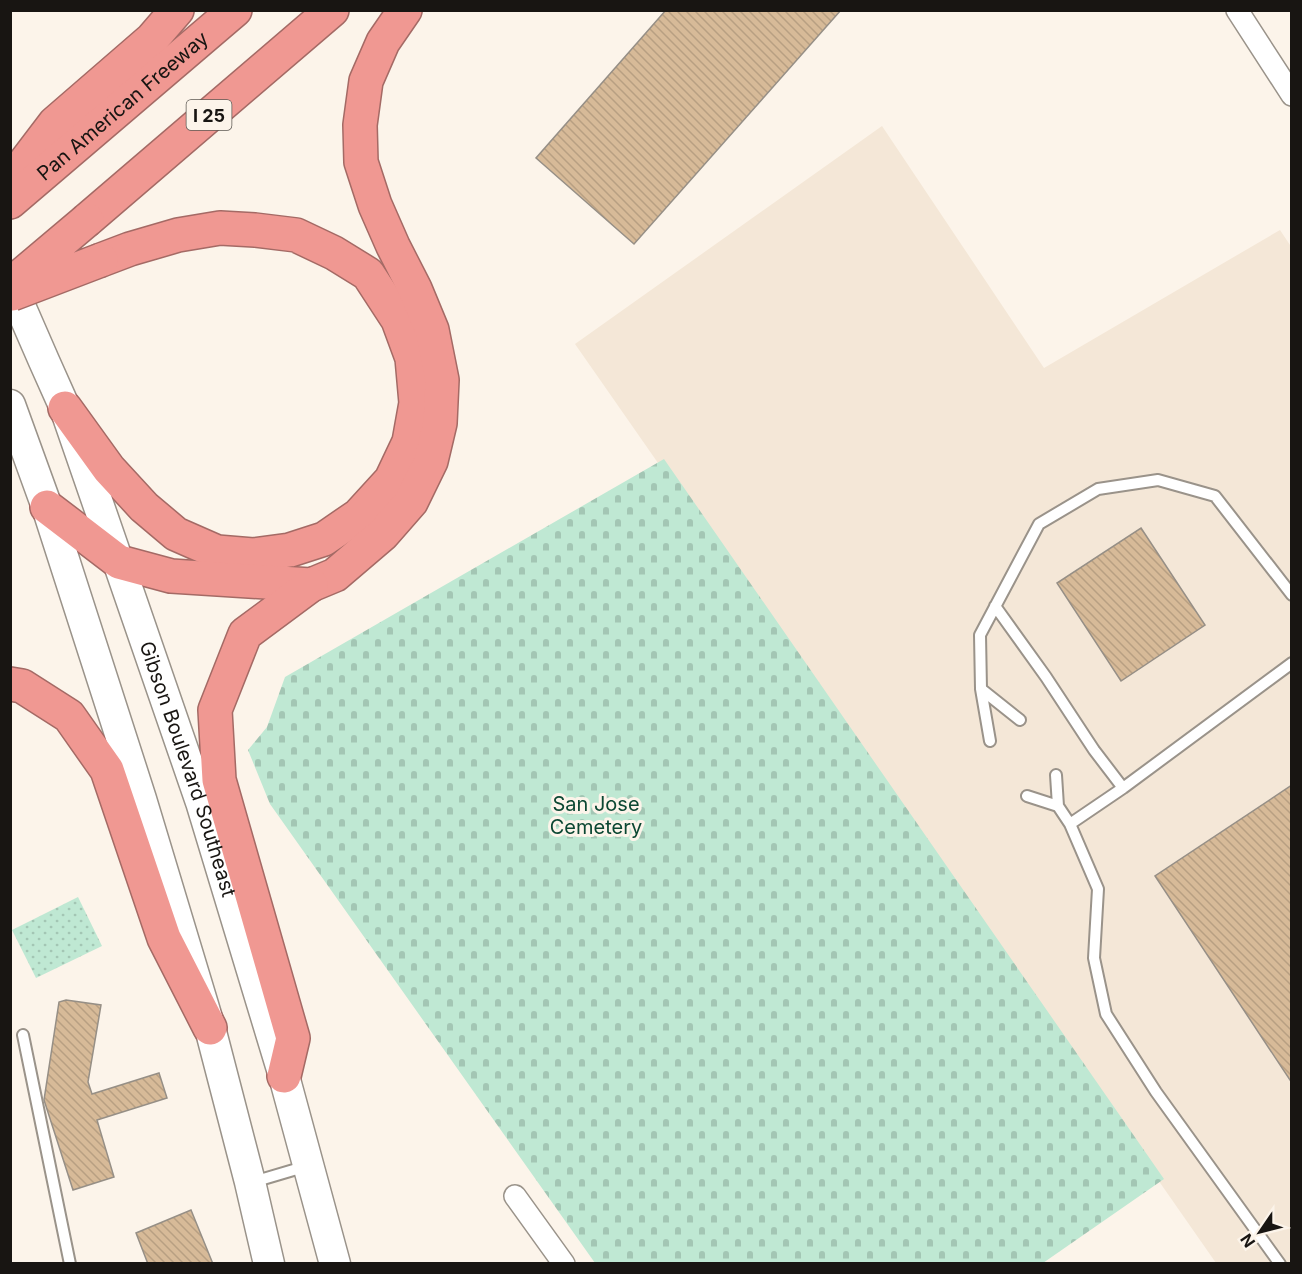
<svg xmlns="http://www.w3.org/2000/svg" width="1302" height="1274" font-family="Inter,sans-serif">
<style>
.built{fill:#f4e7d7}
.grass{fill:url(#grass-dots)}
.cemetery{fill:url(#cemetery-stones)}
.building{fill:url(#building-back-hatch);stroke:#968f86;stroke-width:1.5}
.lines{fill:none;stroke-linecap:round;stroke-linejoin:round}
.lane-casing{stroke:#9a938a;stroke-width:14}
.street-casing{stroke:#9a938a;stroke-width:24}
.secondary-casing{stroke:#9a938a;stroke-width:33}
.highway-casing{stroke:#a46a65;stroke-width:36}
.lane{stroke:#fff;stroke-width:10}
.street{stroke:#fff;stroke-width:21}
.secondary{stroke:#fff;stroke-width:30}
.highway{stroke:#f09892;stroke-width:33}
.highway-bridge-casing{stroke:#a46a65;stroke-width:36;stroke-linecap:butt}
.highway-bridge{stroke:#f09892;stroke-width:33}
.labels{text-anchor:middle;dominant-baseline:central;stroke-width:6;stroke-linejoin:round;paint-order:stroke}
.shield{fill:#fcf4ea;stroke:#5c5853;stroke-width:1.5}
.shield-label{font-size:18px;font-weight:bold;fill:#181512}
.street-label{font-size:20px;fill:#181512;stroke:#fcf4ea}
.park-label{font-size:20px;fill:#0b4732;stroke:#fcf4ea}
</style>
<defs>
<pattern id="grass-dots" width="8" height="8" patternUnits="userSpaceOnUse" patternTransform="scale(1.5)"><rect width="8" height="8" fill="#bfe8d3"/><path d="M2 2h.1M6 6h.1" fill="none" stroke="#a3c6b4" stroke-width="1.8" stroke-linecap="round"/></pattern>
<pattern id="cemetery-stones" width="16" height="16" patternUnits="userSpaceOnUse" patternTransform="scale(1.5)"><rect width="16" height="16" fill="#bfe8d3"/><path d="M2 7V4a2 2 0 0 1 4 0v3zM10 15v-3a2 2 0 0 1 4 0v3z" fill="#a3c6b4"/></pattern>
<pattern id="building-back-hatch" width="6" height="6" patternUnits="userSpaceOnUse" patternTransform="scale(1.5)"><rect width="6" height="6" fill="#d7ba98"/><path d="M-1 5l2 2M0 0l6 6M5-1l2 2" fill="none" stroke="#b89f82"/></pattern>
</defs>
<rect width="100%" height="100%" fill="#fcf4ea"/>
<!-- built -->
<path class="built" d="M882 126 1044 368 1280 230 1292 248 1291 1263H1216L575 344Z"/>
<!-- grass -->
<path class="grass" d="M78 897 102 946 36 978 12 930Z"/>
<!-- cemetery -->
<path class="cemetery" d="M664 459 1164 1179 1043 1263H595L270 804 248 750 267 727 285 677Z"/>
<!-- building -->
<path class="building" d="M666 10H841L634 244 536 158Z
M1141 528 1205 625 1121 681 1057 583Z
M1292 785V1083L1155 876Z
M66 1000 101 1005 88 1082 92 1094 159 1073 167 1098 97 1120 114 1177 73 1190 44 1100 59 1002Z
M191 1210 213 1264H148L136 1233Z"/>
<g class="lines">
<defs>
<path id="lane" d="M995 606 1046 677 1094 750 1123 788
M981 689 990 741
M1020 720 981 689 980 635 1039 524 1098 489 1158 480 1215 496 1292 595
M1056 775 1058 806
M1027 796 1058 806 1070 824 1098 889 1094 958 1106 1014 1156 1092 1280 1264
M1070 824 1123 788 1292 663
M23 1035 70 1264
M253 1182 307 1166"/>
<path id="street" d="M1237 10 1292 95
M515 1196 564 1264"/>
<g id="secondary">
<path id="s1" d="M10 283 44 361 65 408 201 802 284 1076 335 1264"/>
<path d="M10 405 47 507 141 799 210 1028 250 1182 269 1264"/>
</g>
<g id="highway">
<path d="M10 182 55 123 152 39 177 10"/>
<path id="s2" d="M10 202 235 10"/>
<path d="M87 220 332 10"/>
<path d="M65 408 109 469 144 507 176 534 217 552 253 555 290 550 324 539 359 515 391 480 409 442 416 403 412 358 398 320 368 274 334 253 296 235 255 230 220 228 178 235 130 249 101 260"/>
<path d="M47 507 119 562 171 576 311 585 335 575 383 534 411 502 431 461 440 423 442 380 432 330 415 289 393 246 375 205 361 162 360 125 366 81 383 42 405 10"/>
<path d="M10 684 22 686 69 716 107 770 164 938 210 1028"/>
<path d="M284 1076 293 1038 219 780 215 710 245 634 311 585"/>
</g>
</defs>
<!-- lane casing -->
<use href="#lane" class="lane-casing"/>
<!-- street casing -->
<use href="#street" class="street-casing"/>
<!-- secondary casing -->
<use href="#secondary" class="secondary-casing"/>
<!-- highway casing -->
<use href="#highway" class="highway-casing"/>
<!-- lane -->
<use href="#lane" class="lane"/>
<!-- street -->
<use href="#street" class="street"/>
<!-- secondary -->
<use href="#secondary" class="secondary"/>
<!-- highway -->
<use href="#highway" class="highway"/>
<defs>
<path id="highway-bridge" d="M10 285 87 220
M12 294 101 260"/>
</defs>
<!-- highway-bridge casing -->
<use href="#highway-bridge" class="highway-bridge-casing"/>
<!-- highway-bridge -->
<use href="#highway-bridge" class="highway-bridge"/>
</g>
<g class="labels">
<!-- shield labels -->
<rect class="shield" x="186.5" y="100" width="45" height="30" rx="4.5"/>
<g class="shield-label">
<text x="209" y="115">I 25</text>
</g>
<!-- street labels -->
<g class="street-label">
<text stroke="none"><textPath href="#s2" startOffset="148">Pan American Freeway</textPath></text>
<text stroke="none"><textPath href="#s1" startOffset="518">Gibson Boulevard Southeast</textPath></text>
</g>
<!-- park labels -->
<g class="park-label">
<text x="596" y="804">San Jose<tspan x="596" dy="23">Cemetery</tspan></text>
</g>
</g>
<!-- border -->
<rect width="1302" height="1274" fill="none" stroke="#181512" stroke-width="24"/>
<!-- north arrow -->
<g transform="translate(1260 1232) rotate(235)" stroke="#fcf4ea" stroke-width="4.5" paint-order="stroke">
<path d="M0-4.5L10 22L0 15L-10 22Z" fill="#181512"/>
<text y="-9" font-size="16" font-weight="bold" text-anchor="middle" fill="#181512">N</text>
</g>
</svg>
